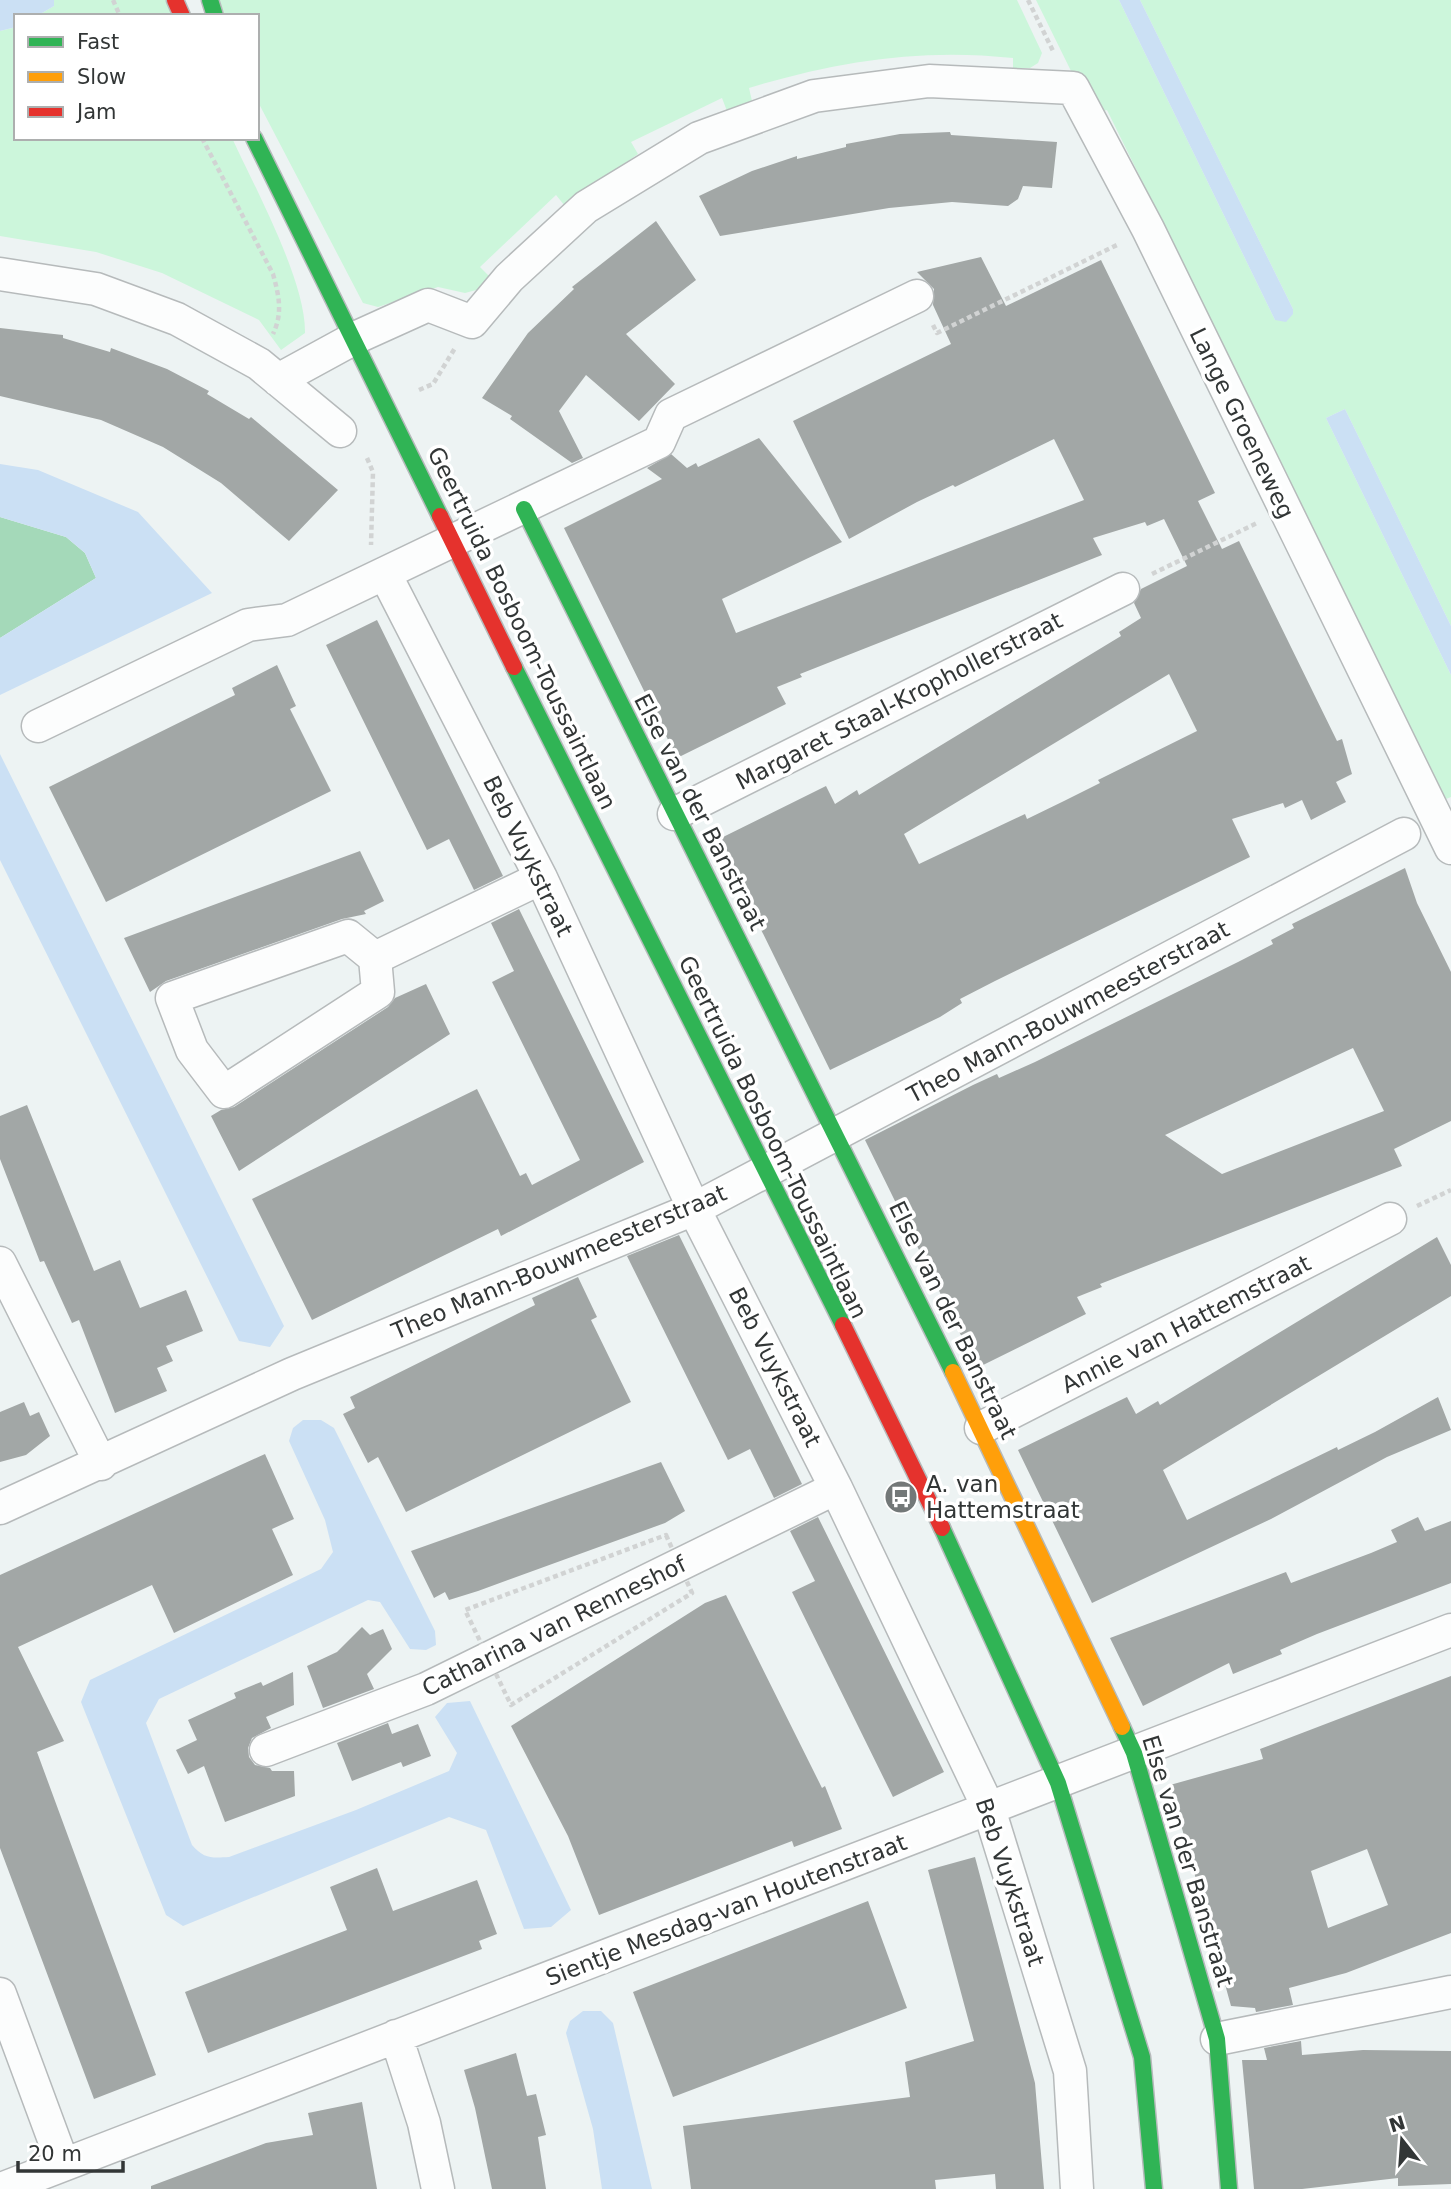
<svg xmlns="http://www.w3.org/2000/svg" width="1451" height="2189" font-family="'DejaVu Sans',sans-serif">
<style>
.green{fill:#ccf6db}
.forest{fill:#a4d9b9}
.water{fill:#cbe0f4}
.building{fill:#a2a7a6;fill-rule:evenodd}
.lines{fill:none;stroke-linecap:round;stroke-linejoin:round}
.street-casing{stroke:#b6babb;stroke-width:35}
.fast-casing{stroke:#b6babb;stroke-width:19}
.slow-casing{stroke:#b6babb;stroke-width:19}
.jam-casing{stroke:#b6babb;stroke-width:19}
.path{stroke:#d1d3d3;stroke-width:4.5;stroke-dasharray:5 3.5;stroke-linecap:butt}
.street{stroke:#fcfdfd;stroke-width:32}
.fast{stroke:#30b455;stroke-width:16}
.slow{stroke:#ff9f0a;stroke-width:16}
.jam{stroke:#e5322d;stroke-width:16}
.labels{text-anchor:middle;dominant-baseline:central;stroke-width:7;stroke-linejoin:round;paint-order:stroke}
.street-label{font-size:23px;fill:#323636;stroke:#fff}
.poi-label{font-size:23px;fill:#323636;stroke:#fff;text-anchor:start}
</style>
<rect width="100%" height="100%" fill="#edf3f3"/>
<!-- green -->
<path class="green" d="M54 0H167L174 16H37L54 6Z
M219 0H1017L1042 53 1038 63 1030 68H1013V58C922 48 837 61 749 88L752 101 727 111 722 98 631 142 638 154 565 206 556 195 480 267 490 277 480 289 465 293 438 287 378 307 363 303 257 100V16H225Z
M1036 0H1119L1275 320 1293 314V309L1140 0H1451V626L1345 409 1326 418 1451 675V797L1446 799 1107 110 1100 112 1082 75 1071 71Z
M16 27V138H232C255 188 306 281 305 333L281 350 259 320 162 273 96 252 0 236V31Z"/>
<!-- forest -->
<path class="forest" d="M0 517 66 537 85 553 96 578 0 638Z"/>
<!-- water -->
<path class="water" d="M0 0H54V6L37 16H16V27L0 31Z
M1119 0H1140L1293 309V314L1286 322 1275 320Z
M1345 409 1451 626V675L1326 418Z
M0 464 38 470 138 512 212 593 0 695V638L96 578 85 553 66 537 0 517Z
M0 754 284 1326 270 1347 239 1341 0 860Z
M303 1420H321L334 1428 435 1631 436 1645 426 1650 410 1649 380 1602 368 1600 159 1699 146 1723 192 1845C204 1859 212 1858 229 1857L356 1810 449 1771 457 1753 435 1717 447 1703 470 1701 571 1910 551 1927 524 1929 486 1830 449 1817 183 1926 166 1915 81 1702 90 1680 321 1569 333 1552 325 1520 289 1441 293 1428Z
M583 2011H601L613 2023 652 2189H602L593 2129 566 2033 570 2021Z"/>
<!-- building -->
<path class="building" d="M950 132 951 135 1057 142 1052 188 1023 186 1018 199 1008 206 952 202 889 208 720 236 699 196 752 171 797 156V159L846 147V144L900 134Z
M656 221 696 280 626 334 675 384 639 421 586 375 559 411 583 458 572 463 510 419 512 416 482 398 528 333 574 289 572 287Z
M981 257 1006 306 1101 260 1215 493 1198 501 1222 549 1239 541 1337 741 1342 739 1352 774 1336 782 1346 802 1311 820 1302 800 1285 808 1283 803 1232 819 1250 857 995 981 960 999 962 1003 940 1017 830 1070 717 840 826 786 835 804 857 790 859 795 1121 636 1119 632 1141 618 1134 603 1141 589 1187 566 1164 519 1147 526 1145 522 1093 538 1102 555 800 674 802 677 777 687 786 704 677 758 564 528 662 479 647 468 671 454 687 468 696 463 698 467 759 438 842 542 722 599 736 633 1084 500 1054 439 955 487 953 485 917 502 849 539 793 421 951 344 933 305 934 289 917 272ZM1169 674 1197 731 1098 780 1100 783 1064 801 1027 819 1025 814 919 864 904 834Z
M0 328 63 335V338L110 352 111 348 167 369 209 391 207 394 249 419 251 417 338 490 289 541 221 483 163 447 101 420 0 396Z
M377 620 503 876 474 890 449 839 427 850 326 645Z
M277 665 296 706 290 709 331 791 106 902 49 787 235 695 232 688Z
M360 851 384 901 364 911 366 914 342 919 166 981 150 992 124 938Z
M1405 868 1417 903 1451 972V1121L1394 1149 1402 1166 1100 1284 1102 1287 1077 1297 1086 1314 977 1368 865 1140 973 1085 997 1074 999 1078 1035 1062 1238 962 1273 944 1271 940 1294 928 1292 924ZM1353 1048 1384 1111 1222 1174 1165 1135Z
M519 909 644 1162 501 1236 498 1229 312 1320 252 1199 477 1089 520 1176 526 1173 532 1185 580 1160 492 982 514 971 491 923Z
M426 984 450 1034 239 1171 211 1116 221 1110 234 1107 388 1007 395 998Z
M27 1105 94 1271 120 1260 140 1308 186 1290 203 1331 166 1346 173 1361 157 1368 167 1391 115 1413 79 1320 72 1323 44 1261 40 1262 0 1159V1116Z
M679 1235 802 1484 774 1498 750 1449 728 1460 627 1256Z
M1437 1237 1451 1265V1296L1163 1470 1187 1520 1337 1447 1338 1450 1375 1432 1438 1397 1451 1430 1387 1457 1271 1519 1092 1603 1018 1450 1127 1397 1136 1414 1158 1401 1160 1405Z
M578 1277 597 1317 591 1320 631 1402 406 1512 378 1457 368 1463 343 1414 355 1408 350 1397 535 1305 532 1298Z
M24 1402 30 1416 39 1412 50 1436 26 1455 0 1462V1412Z
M265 1454 294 1519 272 1529 293 1575 174 1633 152 1585 18 1647 64 1741 37 1752 156 2075 94 2099 0 1848V1575Z
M661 1462 685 1511 665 1523 478 1591 449 1600 445 1592 434 1598 411 1551Z
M818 1517 944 1772 893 1797 792 1592 815 1581 790 1531Z
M1418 1517 1425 1531 1451 1521V1583L1317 1634 1280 1650 1282 1654 1233 1674 1229 1663 1143 1706 1110 1638 1286 1572 1291 1583 1371 1553 1397 1542 1391 1530Z
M726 1595 822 1788 825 1786 842 1829 794 1847 792 1841 599 1915 568 1836 511 1726 705 1603Z
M362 1627 370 1635 383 1629 392 1649 367 1674 374 1689 323 1708 307 1666 337 1652Z
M293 1672 294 1705 266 1717 271 1728 252 1738 248 1748 249 1757 255 1765 270 1768 272 1771H294L295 1796 225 1822 204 1766 188 1774 176 1750 197 1740 188 1720 236 1698 234 1693 261 1682 263 1686Z
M1451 1676V1933L1346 1973 1289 1988 1293 2005 1256 2012 1255 2008 1231 2006 1170 1785 1263 1759 1260 1749ZM1367 1849 1388 1905 1328 1928 1311 1871Z
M388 1723 392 1734 418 1724 431 1756 403 1767 401 1762 352 1781 337 1743Z
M975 1857 1035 2083 1044 2189H996L995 2174 935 2180 936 2189H691L683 2126 910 2097 905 2062 974 2041 928 1870Z
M377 1868 393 1911 477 1880 497 1934 479 1941 482 1949 208 2053 185 1992 347 1930 330 1887Z
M868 1901 907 2008 673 2097 633 1992Z
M1301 2041 1302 2055 1363 2050 1451 2051V2184L1398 2186V2178L1302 2189H1254L1242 2060H1267L1264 2048Z
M516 2053 527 2096 536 2094 546 2135 538 2137 546 2189H492L475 2108 464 2070Z
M362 2102 377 2189H151V2186L266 2143 313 2135 308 2113Z"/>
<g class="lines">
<defs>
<path id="street" d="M0 274 96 289 177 319 259 364 340 431
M278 380 355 338 428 305 472 322 509 278 586 207 699 138 814 96 929 81 1073 88 1148 229 1451 848
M385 574 541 878 694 1209 836 1488 989 1809 1070 2071 1077 2189
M38 726 248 625 287 620 659 442 671 415 917 296
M674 814 1123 589
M375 958 348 936 172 998 192 1050 224 1092 378 992 375 958 541 878
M0 1263 101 1464
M981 1428 1390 1219
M0 1508 292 1374 694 1209 1404 834
M266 1750 426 1689 836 1488
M0 1994 63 2164
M396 2036 424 2123 438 2189
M1217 2039 1451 1992
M1 2189 1451 1630"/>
<path id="fast" d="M210 0 215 16
M254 138 440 516
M524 509 953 1372
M514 667 843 1325
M942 1528 1058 1783 1142 2057 1154 2189
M1122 1727 1134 1753 1217 2039 1229 2189"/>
<path id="slow" d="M953 1372 1122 1727"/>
<path id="jam" d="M175 0 182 16
M440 516 514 667
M843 1325 942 1528"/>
</defs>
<!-- street casing -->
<use href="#street" class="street-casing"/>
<!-- fast casing -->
<use href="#fast" class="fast-casing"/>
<!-- slow casing -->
<use href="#slow" class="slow-casing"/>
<!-- jam casing -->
<use href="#jam" class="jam-casing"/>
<!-- path -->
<path class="path" d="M113 0 120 16
M1028 0 1054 53
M202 138 273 274C279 296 283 313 273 334
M933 325 937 333 1119 244
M419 390 433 384 455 348
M367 458 373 472 371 545
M1152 574 1257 523
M1417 1206 1451 1190
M666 1535 692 1593 511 1705 465 1610Z"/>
<!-- street -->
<use href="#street" class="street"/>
<!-- fast -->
<use href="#fast" class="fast"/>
<!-- slow -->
<use href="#slow" class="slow"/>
<!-- jam -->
<use href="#jam" class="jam"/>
</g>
<!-- icons -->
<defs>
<symbol id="bus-disc" viewBox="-11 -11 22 22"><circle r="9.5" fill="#737878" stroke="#fff"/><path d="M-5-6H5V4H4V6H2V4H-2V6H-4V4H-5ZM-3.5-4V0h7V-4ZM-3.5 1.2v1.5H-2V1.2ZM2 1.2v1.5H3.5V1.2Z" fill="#fff"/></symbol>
</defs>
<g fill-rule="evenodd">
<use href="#bus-disc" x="882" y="1478" width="38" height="38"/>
</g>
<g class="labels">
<!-- street labels -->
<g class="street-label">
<text transform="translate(1242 423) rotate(64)">Lange Groeneweg</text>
<text transform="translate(522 628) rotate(64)">Geertruida Bosboom-Toussaintlaan</text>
<text transform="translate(899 701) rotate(-27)">Margaret Staal-Krophollerstraat</text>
<text transform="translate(700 812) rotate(63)">Else van der Banstraat</text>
<text transform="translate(528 856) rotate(64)">Beb Vuykstraat</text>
<text transform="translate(1068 1012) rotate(-28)">Theo Mann-Bouwmeesterstraat</text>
<text transform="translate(773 1137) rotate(64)">Geertruida Bosboom-Toussaintlaan</text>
<text transform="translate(559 1262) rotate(-23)">Theo Mann-Bouwmeesterstraat</text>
<text transform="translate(953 1320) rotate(64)">Else van der Banstraat</text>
<text transform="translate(1186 1324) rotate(-27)">Annie van Hattemstraat</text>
<text transform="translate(775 1367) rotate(63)">Beb Vuykstraat</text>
<text transform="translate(554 1626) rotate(-26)">Catharina van Renneshof</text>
<text transform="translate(1188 1861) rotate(73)">Else van der Banstraat</text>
<text transform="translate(1010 1882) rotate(72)">Beb Vuykstraat</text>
<text transform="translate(726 1910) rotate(-21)">Sientje Mesdag-van Houtenstraat</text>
</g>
<!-- poi labels -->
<g class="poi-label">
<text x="926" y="1484">A. van<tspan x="926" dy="26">Hattemstraat</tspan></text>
</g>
</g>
<!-- legend -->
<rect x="14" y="14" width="245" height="126" fill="#ffffff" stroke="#adafaf" stroke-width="2"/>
<rect x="28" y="37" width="35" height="10" fill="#30b455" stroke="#adafaf" stroke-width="2"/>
<text x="77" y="49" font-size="21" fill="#323636">Fast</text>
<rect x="28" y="72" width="35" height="10" fill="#ff9f0a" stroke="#adafaf" stroke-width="2"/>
<text x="77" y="84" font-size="21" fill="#323636">Slow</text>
<rect x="28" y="107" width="35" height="10" fill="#e5322d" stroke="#adafaf" stroke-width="2"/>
<text x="77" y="119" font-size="21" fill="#323636">Jam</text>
<!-- north arrow -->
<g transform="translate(1402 2140) rotate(343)" stroke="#ffffff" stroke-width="5" paint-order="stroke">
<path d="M0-5L12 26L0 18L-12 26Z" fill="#323636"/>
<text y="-10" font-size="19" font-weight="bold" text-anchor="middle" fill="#323636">N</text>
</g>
<!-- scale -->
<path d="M18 2161v10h105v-10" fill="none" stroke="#323636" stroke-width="3.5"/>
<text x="28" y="2161" font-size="21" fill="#323636" stroke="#ffffff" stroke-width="5" paint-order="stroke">20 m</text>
</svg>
